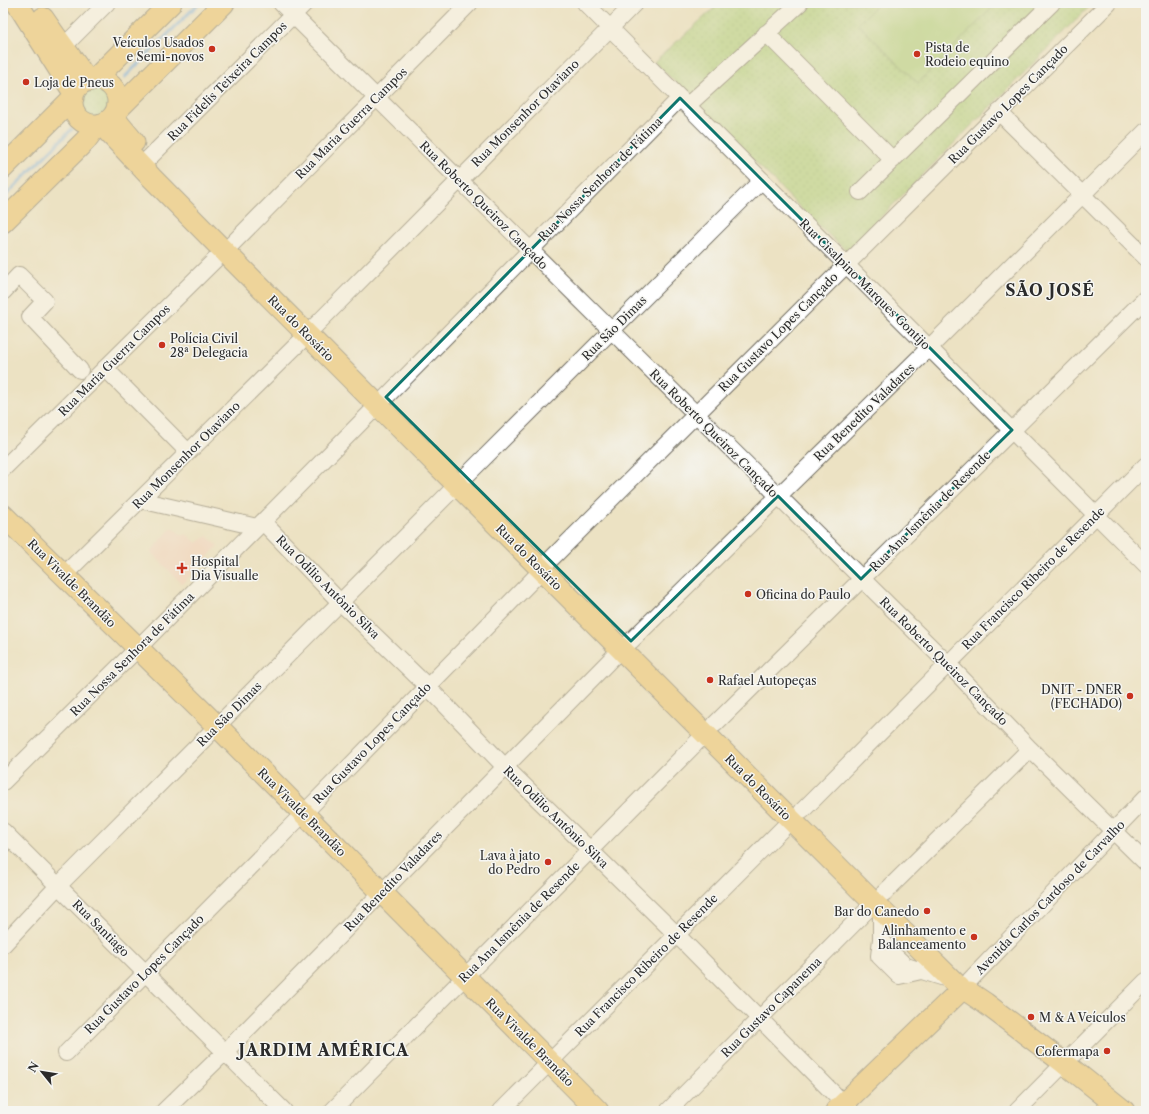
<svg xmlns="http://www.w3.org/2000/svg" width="1149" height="1114" font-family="'Libre Caslon Text',serif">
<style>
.built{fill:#f5d2c2}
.grass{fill:url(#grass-dots);stroke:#6a7e53}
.pitch{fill:#aad17b;stroke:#6a7e53}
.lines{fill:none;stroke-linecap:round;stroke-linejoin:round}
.stream{stroke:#76aee5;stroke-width:3.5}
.minor-casing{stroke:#6f6b60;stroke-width:18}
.major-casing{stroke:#6f6b60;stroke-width:23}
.minor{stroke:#fff;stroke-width:16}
.major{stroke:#efc469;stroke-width:21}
.marked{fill:none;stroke:#0f766e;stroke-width:3;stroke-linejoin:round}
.poi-dot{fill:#c8321e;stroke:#f6f6f2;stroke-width:1.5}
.labels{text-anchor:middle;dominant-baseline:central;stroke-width:3;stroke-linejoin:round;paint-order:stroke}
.poi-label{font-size:12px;fill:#2b2b2b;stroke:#f6f6f2;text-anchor:start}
.street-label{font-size:12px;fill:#2b2b2b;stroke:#f6f6f2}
.district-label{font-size:16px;font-weight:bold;letter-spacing:1px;fill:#2b2b2b;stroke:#f6f6f2}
</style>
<defs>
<pattern id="grass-dots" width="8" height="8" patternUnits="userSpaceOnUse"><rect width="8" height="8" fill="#aad17b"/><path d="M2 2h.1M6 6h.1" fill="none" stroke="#92b46a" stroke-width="1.8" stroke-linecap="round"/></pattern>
</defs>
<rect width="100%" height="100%" fill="#f6f6f2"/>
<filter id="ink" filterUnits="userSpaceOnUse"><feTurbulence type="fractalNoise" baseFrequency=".025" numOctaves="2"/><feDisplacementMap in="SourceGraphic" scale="8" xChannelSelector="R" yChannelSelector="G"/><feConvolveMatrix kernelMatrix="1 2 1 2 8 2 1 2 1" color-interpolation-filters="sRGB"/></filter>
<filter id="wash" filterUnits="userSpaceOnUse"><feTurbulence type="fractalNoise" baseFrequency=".012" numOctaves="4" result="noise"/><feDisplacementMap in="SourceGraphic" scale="16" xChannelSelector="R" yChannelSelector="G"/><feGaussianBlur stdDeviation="0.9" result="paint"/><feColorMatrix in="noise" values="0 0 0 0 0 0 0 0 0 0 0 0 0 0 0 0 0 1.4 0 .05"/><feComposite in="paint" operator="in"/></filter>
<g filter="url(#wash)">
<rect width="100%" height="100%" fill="#ece2c3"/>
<!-- built -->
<path class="built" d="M172 527 182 536 186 534 197 543 207 536 218 546 182 584 151 552Z"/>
<!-- grass -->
<path class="grass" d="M720 3H1089L1091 5 847 251 810 218 704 109 654 62Z
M80 103a15 15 0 1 1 30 0a15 15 0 1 1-30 0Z"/>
<!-- pitch -->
<path class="pitch" d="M879 3H997L918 83 858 24Z"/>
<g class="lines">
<!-- stream -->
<path class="stream" d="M125 77 199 3
M3 198 72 129"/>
</g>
</g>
<g filter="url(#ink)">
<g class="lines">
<defs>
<path id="minor" d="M281 3 948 664 1030 749 1146 863
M585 3 1146 565
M766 33 893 160
M63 47 107 3
M688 105 800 3
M999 112 1146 258
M148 159 305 3
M860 192 1052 3
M232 244 470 3
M3 292 19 275 45 301 30 317 80 370
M315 326 635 3
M105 368 188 452
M386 397 680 98
M3 469 224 251
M466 476 762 180
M140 500 257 527
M263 522 340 602 427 686 505 767 677 935 851 1111
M550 560 1109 3
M64 575 308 334
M631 641 929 348 1146 131
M715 724 1146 298
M3 782 138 648 378 405
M802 811 1146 465
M3 831 284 1111
M884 893 1030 749
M881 910V939L892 953 906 966 951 980
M881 939 879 956 899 976 921 971
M3 945 58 886 457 485
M970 980 1146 797
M66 1053 304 813 542 570
M164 1111 225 1052 621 649
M332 1111 705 734
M501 1111 791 820
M668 1111 874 903
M1017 1111 1146 981"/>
<path id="major" d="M17 3 74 93
M43 18 54 34 88 81
M95 79 171 3
M72 102a23 23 0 1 1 46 0a23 23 0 1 1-46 0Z
M117 110 224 3
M114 115 119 124 134 142
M101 124 151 177 224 251 874 903 960 988
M3 168 73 98
M3 222 86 140 97 125
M3 515 217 726 598 1111
M970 993 985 1003 1064 1063 1124 1111
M836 1111 961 990"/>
</defs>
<!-- minor casing -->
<use href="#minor" class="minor-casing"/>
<!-- major casing -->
<use href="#major" class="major-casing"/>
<!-- minor -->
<use href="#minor" class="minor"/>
<!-- major -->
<use href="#major" class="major"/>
</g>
</g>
<!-- marked area -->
<path d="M0 0H1149V1114H0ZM680 98 1012 430 861 579 778 496 631 641 386 397Z" fill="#ece2c3" fill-opacity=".55" fill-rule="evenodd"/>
<path class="marked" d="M680 98 1012 430 861 579 778 496 631 641 386 397Z"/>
<!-- markers -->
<g class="poi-dot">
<circle cx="212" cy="49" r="4"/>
<circle cx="917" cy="54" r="4"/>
<circle cx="26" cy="82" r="4"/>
<circle cx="162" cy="345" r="4"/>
<path d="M180 562h4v4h4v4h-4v4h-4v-4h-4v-4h4z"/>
<circle cx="748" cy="594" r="4"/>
<circle cx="710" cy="680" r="4"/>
<circle cx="1130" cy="696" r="4"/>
<circle cx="548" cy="862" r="4"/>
<circle cx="927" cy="911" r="4"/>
<circle cx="974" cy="937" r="4"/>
<circle cx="1031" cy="1017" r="4"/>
<circle cx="1107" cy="1051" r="4"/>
</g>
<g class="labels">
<!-- poi labels -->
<g class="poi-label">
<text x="204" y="42" text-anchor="end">Veículos Usados<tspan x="204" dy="14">e Semi-novos</tspan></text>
<text x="925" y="47">Pista de<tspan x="925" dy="14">Rodeio equino</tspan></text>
<text x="34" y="82">Loja de Pneus</text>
<text x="170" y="338">Polícia Civil<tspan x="170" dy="14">28ª Delegacia</tspan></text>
<text x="191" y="561">Hospital<tspan x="191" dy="14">Dia Visualle</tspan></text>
<text x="756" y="594">Oficina do Paulo</text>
<text x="718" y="680">Rafael Autopeças</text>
<text x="1122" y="689" text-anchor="end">DNIT - DNER<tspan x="1122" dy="14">(FECHADO)</tspan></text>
<text x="540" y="855" text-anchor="end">Lava à jato<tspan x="540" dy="14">do Pedro</tspan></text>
<text x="919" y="911" text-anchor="end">Bar do Canedo</text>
<text x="966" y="930" text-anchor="end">Alinhamento e<tspan x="966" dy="14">Balanceamento</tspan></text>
<text x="1039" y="1017">M &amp; A Veículos</text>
<text x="1099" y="1051" text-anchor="end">Cofermapa</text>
</g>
<!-- street labels -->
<g class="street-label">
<text transform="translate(227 81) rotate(-45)">Rua Fidelis Teixeira Campos</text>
<text transform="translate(1008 104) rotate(-45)">Rua Gustavo Lopes Cançado</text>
<text transform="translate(525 113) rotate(-45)">Rua Monsenhor Otaviano</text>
<text transform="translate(351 123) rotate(-45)">Rua Maria Guerra Campos</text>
<text transform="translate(600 179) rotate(-45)">Rua Nossa Senhora de Fátima</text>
<text transform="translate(484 205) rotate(45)">Rua Roberto Queiroz Cançado</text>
<text transform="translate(865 284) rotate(45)">Rua Cisalpino Marques Gontijo</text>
<text transform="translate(301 328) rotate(45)">Rua do Rosário</text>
<text transform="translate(614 328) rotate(-45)">Rua São Dimas</text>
<text transform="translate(778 332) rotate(-45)">Rua Gustavo Lopes Cançado</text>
<text transform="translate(114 360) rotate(-45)">Rua Maria Guerra Campos</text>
<text transform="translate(864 412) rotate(-44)">Rua Benedito Valadares</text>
<text transform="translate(714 433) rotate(45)">Rua Roberto Queiroz Cançado</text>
<text transform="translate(186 455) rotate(-45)">Rua Monsenhor Otaviano</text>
<text transform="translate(930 511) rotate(-45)">Rua Ana Ismênia de Resende</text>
<text transform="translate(529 557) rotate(45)">Rua do Rosário</text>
<text transform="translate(1033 578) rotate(-45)">Rua Francisco Ribeiro de Resende</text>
<text transform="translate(72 583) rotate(45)">Rua Vivalde Brandão</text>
<text transform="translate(328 587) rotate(45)">Rua Odílio Antônio Silva</text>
<text transform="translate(132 654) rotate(-45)">Rua Nossa Senhora de Fátima</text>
<text transform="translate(944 661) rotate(45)">Rua Roberto Queiroz Cançado</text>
<text transform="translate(229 714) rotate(-45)">Rua São Dimas</text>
<text transform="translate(372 743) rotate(-46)">Rua Gustavo Lopes Cançado</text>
<text transform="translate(758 787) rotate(45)">Rua do Rosário</text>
<text transform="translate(302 812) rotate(45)">Rua Vivalde Brandão</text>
<text transform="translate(556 817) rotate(44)">Rua Odílio Antônio Silva</text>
<text transform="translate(393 881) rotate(-46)">Rua Benedito Valadares</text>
<text transform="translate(1050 897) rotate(-46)">Avenida Carlos Cardoso de Carvalho</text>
<text transform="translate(519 922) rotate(-45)">Rua Ana Ismênia de Resende</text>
<text transform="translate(101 928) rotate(45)">Rua Santiago</text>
<text transform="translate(646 965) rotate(-45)">Rua Francisco Ribeiro de Resende</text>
<text transform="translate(144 974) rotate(-45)">Rua Gustavo Lopes Cançado</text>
<text transform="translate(771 1007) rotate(-45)">Rua Gustavo Capanema</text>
<text transform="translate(530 1042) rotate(45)">Rua Vivalde Brandão</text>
</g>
<!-- district labels -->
<g class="district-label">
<text x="1050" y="290">SÃO JOSÉ</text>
<text x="324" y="1050">JARDIM AMÉRICA</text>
</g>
</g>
<!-- margin -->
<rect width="1149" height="1114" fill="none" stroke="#f6f6f2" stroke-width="16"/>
<!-- north arrow -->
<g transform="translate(42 1072) rotate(300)" stroke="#f6f6f2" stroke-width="3" paint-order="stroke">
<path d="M0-3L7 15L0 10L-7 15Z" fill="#2b2b2b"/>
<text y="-6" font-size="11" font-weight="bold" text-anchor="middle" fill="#2b2b2b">N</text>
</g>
</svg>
